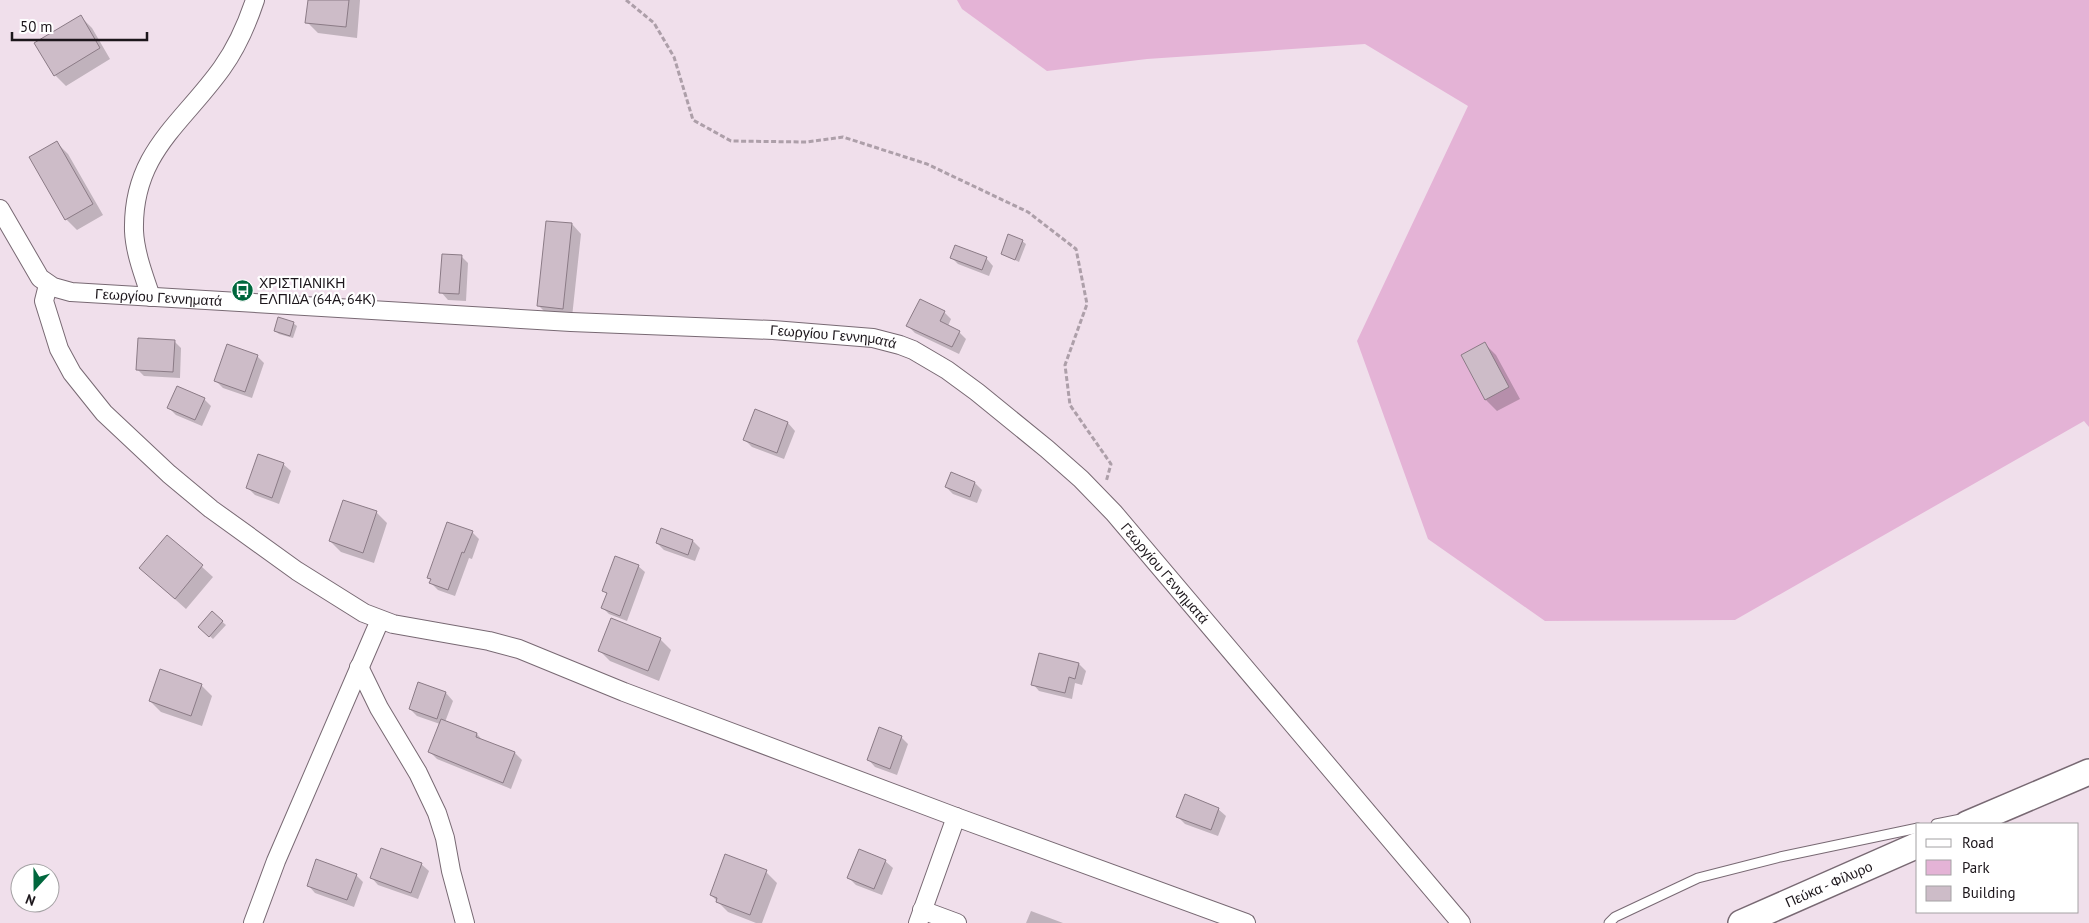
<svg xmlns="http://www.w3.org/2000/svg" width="2089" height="923" font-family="'PT Sans',sans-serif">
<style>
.green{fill:#e4b3d6}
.shadow{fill:#0003}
.building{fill:#cdbcc8;stroke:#8b7b86}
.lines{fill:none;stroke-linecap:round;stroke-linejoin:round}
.lane-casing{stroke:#786973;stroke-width:11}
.street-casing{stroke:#786973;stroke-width:20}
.secondary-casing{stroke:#786973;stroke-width:28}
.path{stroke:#ad9fa9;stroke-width:3;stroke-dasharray:5 2.5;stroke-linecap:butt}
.lane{stroke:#fff;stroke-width:9}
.street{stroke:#fff;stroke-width:18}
.secondary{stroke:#fff;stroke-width:25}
.labels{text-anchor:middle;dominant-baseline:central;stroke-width:4.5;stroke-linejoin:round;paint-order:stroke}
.poi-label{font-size:14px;fill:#1c161b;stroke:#fff;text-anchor:start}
.street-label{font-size:14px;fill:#1c161b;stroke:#fff}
</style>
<rect width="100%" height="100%" fill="#f0dfeb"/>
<!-- green -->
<path class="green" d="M957 0H2089V427L2084 421 1735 620 1545 621 1428 539 1357 341 1468 106 1365 44 1147 59 1047 71 962 9Z"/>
<!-- shadow -->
<path class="shadow" d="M309 0H360L357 38 318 33 307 22Z
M81 17 92 28 110 59 66 86 55 75Z
M57 143 68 154 103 215 77 230 66 219Z
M572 224 581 234 572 317 547 314 538 305Z
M1022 241 1026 244 1019 262 1002 254Z
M461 256 468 263 466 301 448 300 441 292Z
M951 257 986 258 993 266 989 276 958 264Z
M944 312 951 319 948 326 959 332 966 339 959 354 915 333 908 326Z
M293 323 297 326 293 338 279 334 275 331Z
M174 341 181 348 180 378 144 376 137 369Z
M1485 344 1496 355 1520 399 1497 411 1486 400 1463 356Z
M257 356 264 363 252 398 223 388 216 381Z
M204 399 211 406 202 426 176 415 169 408Z
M756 411 788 423 795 431 784 459 752 447 745 440Z
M283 464 291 471 279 504 255 495 248 488Z
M951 474 975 483 982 490 977 503 953 494 946 487Z
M376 512 387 523 374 563 341 552 330 541Z
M472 532 479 539 472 559 469 558 455 596 438 590 431 583 432 581 428 577Z
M168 536 213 577 186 609 140 568Z
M693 541 700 548 695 561 664 550 657 543Z
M638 566 645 572 627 621 609 614 603 608 608 595 603 590Z
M212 613 226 625 213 639 200 627Z
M660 639 671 650 659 681 610 661 599 650Z
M1079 664 1086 671 1082 685 1075 683 1072 699 1039 691 1033 684Z
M419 684 446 693 453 701 445 722 477 734 483 741 515 753 522 760 511 789 437 759 429 751 440 724 417 716 410 709Z
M201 685 212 696 202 726 161 712 150 701Z
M901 737 908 744 897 775 875 767 868 759Z
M1218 809 1226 816 1218 836 1185 824 1177 816Z
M726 856 766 872 777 883 762 923H756L728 912 711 895Z
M885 861 893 868 882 895 856 885 849 878Z
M421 864 429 871 418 899 378 885 371 877Z
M356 875 363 882 354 907 315 893 308 885Z
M1031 911 1063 923H1026Z"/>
<!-- building -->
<path class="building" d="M308 0H349L346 27 305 23Z
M81 15 100 48 54 76 34 43Z
M57 141 93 204 65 220 29 157Z
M546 221 572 223 563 309 537 306Z
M1008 234 1023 240 1015 260 1001 254Z
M955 245 987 257 982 270 950 258Z
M442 254 462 255 459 294 439 293Z
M920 299 945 311 940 321 960 331 952 347 906 326Z
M278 317 294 322 290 336 274 331Z
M138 338 175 340 173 372 136 370Z
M1485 342 1509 387 1485 400 1461 355Z
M227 344 258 355 245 392 214 381Z
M177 386 205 398 195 420 167 408Z
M755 409 788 422 777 453 743 440Z
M258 454 284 463 272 498 246 488Z
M951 472 975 482 970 497 945 487Z
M343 500 377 511 363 553 329 541Z
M447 522 473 531 464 553 462 552 448 590 429 583 431 579 427 578Z
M661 528 693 540 688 555 656 543Z
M167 535 203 565 175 599 139 568Z
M615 556 639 565 620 616 601 608 607 593 602 591Z
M212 611 223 621 209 637 198 627Z
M611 618 661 638 648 671 598 651Z
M1039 653 1079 663 1075 679 1069 677 1065 693 1031 685Z
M160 669 202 684 191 716 149 701Z
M418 682 446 692 437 719 409 709Z
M441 719 477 733 476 737 515 752 503 783 428 752Z
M879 727 902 736 890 769 867 760Z
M1185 794 1219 808 1211 830 1176 817Z
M381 848 422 863 411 893 370 878Z
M859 849 886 860 874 889 847 878Z
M725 854 767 870 750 915 716 902 717 898 710 895Z
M316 859 357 874 347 900 307 886Z"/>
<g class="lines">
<defs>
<path id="lane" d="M1936 824 1966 818
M1609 923 1615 917 1698 878 1780 857 1918 828"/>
<g id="street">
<path id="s1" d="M0 209 40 278 53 287 71 292 571 322 773 330 873 338 900 345 913 350 947 370 977 392 1047 449 1081 479 1114 513 1461 923"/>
<path d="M48 285 44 301 59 349 72 373 104 413 169 474 211 509 297 571 364 613 393 624 489 641 519 649 624 692 956 817 1246 923"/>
<path d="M151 297C144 276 135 253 134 231 132 153 182 124 222 68 237 47 247 24 255 0"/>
<path d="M359 667 379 708 418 773 437 813 445 838 451 871 465 923"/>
<path d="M922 910 957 923"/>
<path d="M253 923 276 861 380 620"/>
<path d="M918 923 956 817"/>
</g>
<g id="secondary">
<path d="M1967 824 2089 772"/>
<path id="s2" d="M1741 923 1918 845"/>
</g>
</defs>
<!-- lane casing -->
<use href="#lane" class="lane-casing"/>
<!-- street casing -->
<use href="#street" class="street-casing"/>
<!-- secondary casing -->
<use href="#secondary" class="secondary-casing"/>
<!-- path -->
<path class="path" d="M626 0 654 23 674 57 693 120 731 141 807 142 843 137 927 164 1028 212 1076 249 1087 304 1065 365 1070 405 1111 464 1106 482"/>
<!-- lane -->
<use href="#lane" class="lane"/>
<!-- street -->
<use href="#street" class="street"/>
<!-- secondary -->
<use href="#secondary" class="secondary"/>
</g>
<!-- icons -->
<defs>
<symbol id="bus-disc" viewBox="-11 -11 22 22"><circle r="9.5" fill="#00673d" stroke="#fff"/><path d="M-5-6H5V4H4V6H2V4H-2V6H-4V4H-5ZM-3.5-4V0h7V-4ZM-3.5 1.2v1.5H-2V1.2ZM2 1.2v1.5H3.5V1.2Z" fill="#fff"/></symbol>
</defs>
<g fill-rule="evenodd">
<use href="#bus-disc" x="230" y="278" width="25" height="25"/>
</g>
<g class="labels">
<!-- poi labels -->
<g class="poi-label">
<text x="259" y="283">ΧΡΙΣΤΙΑΝΙΚΗ<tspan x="259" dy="16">ΕΛΠΙΔΑ (64Α, 64Κ)</tspan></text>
</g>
<!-- street labels -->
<g class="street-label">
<text stroke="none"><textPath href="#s1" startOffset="202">Γεωργίου Γεννηματά</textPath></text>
<text stroke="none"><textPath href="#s1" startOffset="878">Γεωργίου Γεννηματά</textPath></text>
<text stroke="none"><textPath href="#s1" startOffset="1298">Γεωργίου Γεννηματά</textPath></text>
<text stroke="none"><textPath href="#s2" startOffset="96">Πεύκα - Φίλυρο</textPath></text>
</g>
</g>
<!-- legend -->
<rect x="1916" y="823" width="162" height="90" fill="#ffffff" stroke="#a4a2a4"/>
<rect x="1926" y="839" width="25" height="8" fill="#ffffff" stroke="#a4a2a4"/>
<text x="1962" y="848" font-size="15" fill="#1c161b">Road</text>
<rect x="1926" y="860" width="25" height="15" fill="#e4b3d6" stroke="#a4a2a4"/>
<text x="1962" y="873" font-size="15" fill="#1c161b">Park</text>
<rect x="1926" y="886" width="25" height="15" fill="#cdbcc8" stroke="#a4a2a4"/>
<text x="1962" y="898" font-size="15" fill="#1c161b">Building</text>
<!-- north arrow -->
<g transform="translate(35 888) rotate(201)"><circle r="24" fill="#ffffff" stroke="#a4a2a4"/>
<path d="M0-4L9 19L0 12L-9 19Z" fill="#00673d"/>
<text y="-8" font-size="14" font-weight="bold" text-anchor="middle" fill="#1c161b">N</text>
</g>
<!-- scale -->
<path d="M12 32v8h135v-8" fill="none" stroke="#1c161b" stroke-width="2.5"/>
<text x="20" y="32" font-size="15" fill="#1c161b" stroke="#ffffff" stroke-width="4" paint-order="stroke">50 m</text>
</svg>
